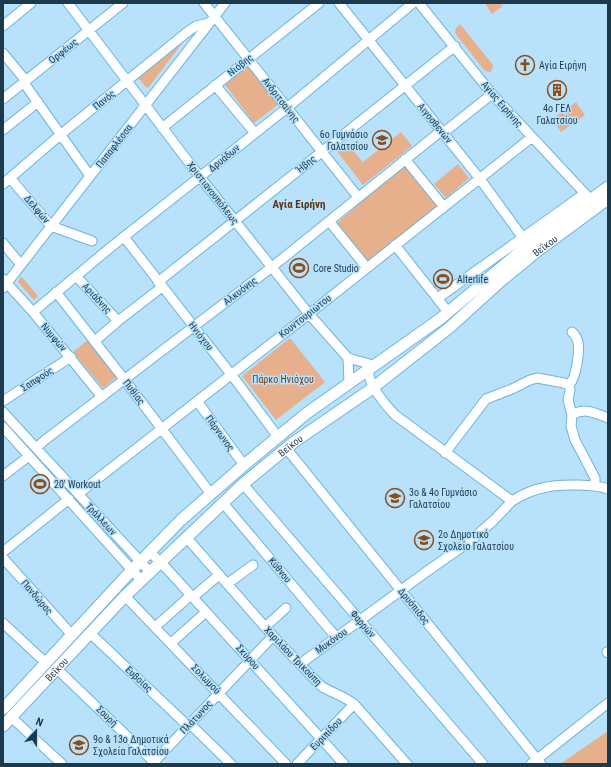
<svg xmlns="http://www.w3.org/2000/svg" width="611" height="767" font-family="'Roboto Condensed',sans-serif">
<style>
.green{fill:#e5b08b}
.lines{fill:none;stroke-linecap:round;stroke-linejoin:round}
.minor-casing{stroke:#6db4df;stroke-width:11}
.major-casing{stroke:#6db4df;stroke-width:13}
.minor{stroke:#fff;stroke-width:9}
.major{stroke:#fff;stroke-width:11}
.labels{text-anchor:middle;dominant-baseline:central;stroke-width:3;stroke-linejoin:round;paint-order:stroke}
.street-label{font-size:10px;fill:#1c3a4c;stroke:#b8e1fc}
.poi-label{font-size:10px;fill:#1c3a4c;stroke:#b8e1fc;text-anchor:start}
.park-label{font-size:10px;fill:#6d3b12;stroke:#b8e1fc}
.neighbourhood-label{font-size:11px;font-weight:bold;fill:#60340f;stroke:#b8e1fc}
</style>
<rect width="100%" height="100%" fill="#b8e1fc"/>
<!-- green -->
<path class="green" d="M485 3H500L503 6 492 14Z
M460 24 493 65 492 70 490 72 485 71 455 33 456 28Z
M186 38 148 88 146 87 138 78V76Z
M248 64 279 104 254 123 223 82Z
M576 102 585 115 561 132 552 119Z
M401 132 412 146 363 185 336 150 346 142 363 162Z
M405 164 439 205 368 264 336 224Z
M458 164 469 178 446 198 434 184Z
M21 276 38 296 34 300 18 282Z
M290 338 325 382 276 420 242 376Z
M88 340 118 376 103 388 73 352Z
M608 731V764H560Z"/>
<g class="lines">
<defs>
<path id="minor" d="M68 3 200 177 309 314 348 358 373 365
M204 3 358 197
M339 3 480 179 523 238 527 246
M419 3 492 94 590 199
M3 26 31 3
M3 53 26 81
M24 83 90 176
M215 85 255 133
M3 99 123 3
M162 128 319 3
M3 130 38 102
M443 133 492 94
M405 159 444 207
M10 178 51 226 92 241
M3 184 60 135 186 33 196 26 209 23
M329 221 367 268
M124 237 237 382 278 437
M3 243 21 265
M395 245 448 312
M76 276 118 321
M3 279 33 312 102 397
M158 282 455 46
M3 288 225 3
M56 292 124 379 211 494
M438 298 584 194
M33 312 111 247 287 108 413 3
M95 341 118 321 162 287
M348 358 349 383
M369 369C366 382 386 406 395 415L512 501C523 494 535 489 547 487 560 484 596 484 608 489
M569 385C576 379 581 348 577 339 576 336 574 334 572 332
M3 401 71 357
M197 401 244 465
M3 412 150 572
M572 415C586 407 594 413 608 418
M3 427 141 580
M36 448 45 440 272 267 441 131
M286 448 541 764
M445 453 486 399 512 389 530 380 537 378 564 383 569 385 570 390 568 400 572 415 571 426 575 440 595 478V485
M3 476 29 456
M243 484 483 764
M78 494 309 314 532 137
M223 503 336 637
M186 537 273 636 321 686C332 693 344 696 354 704L407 764
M3 552 69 499
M150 552 168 570 344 764
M3 558 72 635
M227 584 253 565
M125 596 286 764
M193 597 219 575
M3 623 46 663
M155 627 191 595
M265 627 286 608
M90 633 188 726
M171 643 206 612
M607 652 608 653
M300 664 426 572 469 542 493 521 512 501
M56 668 156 764
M11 717 62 764
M190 724 231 764
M152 764 273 636
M297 764 354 704
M531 764 608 703"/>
<g id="major">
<path d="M3 709 132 570 181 520 244 465 307 413 440 319 527 246 608 187"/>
<path id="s1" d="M3 726 125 596 243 484 294 442 370 390 449 328 502 280 536 252 608 199"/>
</g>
</defs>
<!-- minor casing -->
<use href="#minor" class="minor-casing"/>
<!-- major casing -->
<use href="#major" class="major-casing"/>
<!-- minor -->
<use href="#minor" class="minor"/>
<!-- major -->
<use href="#major" class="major"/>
</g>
<!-- icons -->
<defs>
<symbol id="church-ring" viewBox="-11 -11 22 22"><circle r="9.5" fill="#b8e1fc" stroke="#8d4d16" stroke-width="1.5"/><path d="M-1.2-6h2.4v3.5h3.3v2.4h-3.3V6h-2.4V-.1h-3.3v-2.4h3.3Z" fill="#8d4d16"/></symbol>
<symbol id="building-ring" viewBox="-11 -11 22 22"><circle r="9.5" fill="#b8e1fc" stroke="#8d4d16" stroke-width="1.5"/><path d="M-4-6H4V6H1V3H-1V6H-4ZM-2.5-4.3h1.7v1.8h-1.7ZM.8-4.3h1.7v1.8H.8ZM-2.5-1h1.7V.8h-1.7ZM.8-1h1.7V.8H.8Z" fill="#8d4d16"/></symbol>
<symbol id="school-ring" viewBox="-11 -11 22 22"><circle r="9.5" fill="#b8e1fc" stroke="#8d4d16" stroke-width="1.5"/><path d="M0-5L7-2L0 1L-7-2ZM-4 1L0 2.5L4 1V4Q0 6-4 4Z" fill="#8d4d16"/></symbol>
<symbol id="stadium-ring" viewBox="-11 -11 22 22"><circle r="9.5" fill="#b8e1fc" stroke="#8d4d16" stroke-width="1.5"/><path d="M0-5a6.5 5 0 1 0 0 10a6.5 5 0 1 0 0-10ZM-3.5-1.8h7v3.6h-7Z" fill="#8d4d16"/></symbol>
</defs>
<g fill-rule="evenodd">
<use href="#church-ring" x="514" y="54" width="22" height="22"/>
<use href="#building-ring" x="546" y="79" width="22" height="22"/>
<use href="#school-ring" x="371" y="129" width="22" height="22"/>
<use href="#stadium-ring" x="288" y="257" width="22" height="22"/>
<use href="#stadium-ring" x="432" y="268" width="22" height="22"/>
<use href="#stadium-ring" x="29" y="473" width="22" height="22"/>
<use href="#school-ring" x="384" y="487" width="22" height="22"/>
<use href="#school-ring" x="413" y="529" width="22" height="22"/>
<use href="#school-ring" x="68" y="734" width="22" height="22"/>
</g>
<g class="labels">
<!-- street labels -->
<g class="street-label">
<text transform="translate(63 51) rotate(-39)">Ορφέως</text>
<text transform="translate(240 65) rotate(-38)">Νιόβης</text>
<text transform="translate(104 100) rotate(-39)">Πανός</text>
<text transform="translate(281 100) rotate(52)">Ανδριτσαίνης</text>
<text transform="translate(502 104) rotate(49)">Αγίας Ειρήνης</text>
<text transform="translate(435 123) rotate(51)">Αιγοσθενών</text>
<text transform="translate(114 146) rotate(-52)">Παπαφλέσσα</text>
<text transform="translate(224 158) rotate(-39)">Δρυάδων</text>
<text transform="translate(306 164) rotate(-39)">Ήβης</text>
<text transform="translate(213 193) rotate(52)">Χριστιανουπόλεως</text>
<text transform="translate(37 209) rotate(50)">Δελφών</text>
<text stroke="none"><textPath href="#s1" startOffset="726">Βεΐκου</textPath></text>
<text transform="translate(240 291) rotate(-37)">Αλκυόνης</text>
<text transform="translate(97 298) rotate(47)">Αριάδνης</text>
<text transform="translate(305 316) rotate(-38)">Κουντουριώτου</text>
<text transform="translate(201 336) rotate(52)">Ηνιόχου</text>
<text transform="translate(54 337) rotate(50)">Νυμφών</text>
<text transform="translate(37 379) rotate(-33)">Σαπφούς</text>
<text transform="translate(134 392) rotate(53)">Πυθίας</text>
<text transform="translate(220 433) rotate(54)">Πάρνωνος</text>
<text stroke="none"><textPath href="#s1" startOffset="402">Βεΐκου</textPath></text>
<text transform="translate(101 519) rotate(47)">Τράλλεων</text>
<text transform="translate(280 570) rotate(50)">Κύθνου</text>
<text transform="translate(37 597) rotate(49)">Πανδώρας</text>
<text transform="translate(414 606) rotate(51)">Δρυόπιδος</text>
<text transform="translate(363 624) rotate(49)">Φαρρών</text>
<text transform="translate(331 641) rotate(-35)">Μυκόνου</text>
<text transform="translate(293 656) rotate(46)">Χαριλάου Τρικούπη</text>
<text transform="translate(248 657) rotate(48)">Σκύρου</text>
<text stroke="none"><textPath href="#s1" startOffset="78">Βεΐκου</textPath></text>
<text transform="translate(139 679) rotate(43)">Ευβοίας</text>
<text transform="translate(206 679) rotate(46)">Σολωμού</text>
<text transform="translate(107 716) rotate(44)">Σουρή</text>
<text transform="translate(196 717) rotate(-47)">Πλάτωνος</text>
<text transform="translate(326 734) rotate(-46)">Ευριπίδου</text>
</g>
<!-- poi labels -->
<g class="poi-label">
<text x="539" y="65">Αγία Ειρήνη</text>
<text x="557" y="108" text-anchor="middle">4ο ΓΕΛ<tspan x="557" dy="12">Γαλατσίου</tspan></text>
<text x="368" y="134" text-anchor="end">6ο Γυμνάσιο<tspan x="368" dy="12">Γαλατσίου</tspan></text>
<text x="313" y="268">Core Studio</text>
<text x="457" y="279">Alterlife</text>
<text x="54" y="484">20' Workout</text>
<text x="409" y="492">3ο &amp; 4ο Γυμνάσιο<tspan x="409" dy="12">Γαλατσίου</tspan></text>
<text x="438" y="534">2ο Δημοτικό<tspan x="438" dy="12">Σχολείο Γαλατσίου</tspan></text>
<text x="93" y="739">9ο &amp; 13ο Δημοτικά<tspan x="93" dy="12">Σχολεία Γαλατσίου</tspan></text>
</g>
<!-- park labels -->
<g class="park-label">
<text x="283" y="379">Πάρκο Ηνιόχου</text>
</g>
<!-- neighbourhood labels -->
<g class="neighbourhood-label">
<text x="299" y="204">Αγία Ειρήνη</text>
</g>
</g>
<!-- border -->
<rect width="611" height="767" fill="none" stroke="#1c3a4c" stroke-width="8"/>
<!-- north arrow -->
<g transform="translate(36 731) rotate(22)" stroke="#b8e1fc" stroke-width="3" paint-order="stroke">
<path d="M0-3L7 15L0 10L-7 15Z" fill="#1c3a4c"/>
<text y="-6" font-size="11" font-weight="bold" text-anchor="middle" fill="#1c3a4c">N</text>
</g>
</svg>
